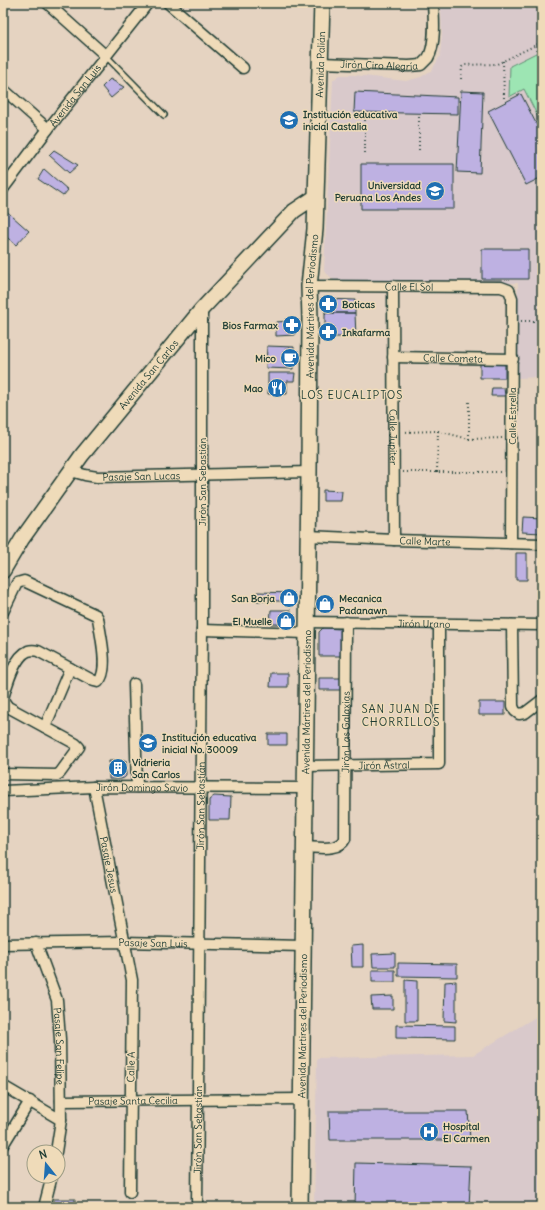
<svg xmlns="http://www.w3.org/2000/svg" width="545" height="1210" font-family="Delius,sans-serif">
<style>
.built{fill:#d9c9cb}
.green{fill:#9de5b3;stroke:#5e9174}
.building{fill:#beb1e2;stroke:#1f3d34}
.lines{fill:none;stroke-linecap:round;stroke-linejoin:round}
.service-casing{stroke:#1f3d34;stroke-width:8}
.minor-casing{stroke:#1f3d34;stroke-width:13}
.secondary-casing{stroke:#1f3d34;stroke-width:17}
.primary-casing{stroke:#1f3d34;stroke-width:18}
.path{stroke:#1f3d34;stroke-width:2;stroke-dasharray:1 3;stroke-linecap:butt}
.service{stroke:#efdbb9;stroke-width:5}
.minor{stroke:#efdbb9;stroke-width:10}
.secondary{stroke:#efdbb9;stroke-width:14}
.primary{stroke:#efdbb9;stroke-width:15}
.labels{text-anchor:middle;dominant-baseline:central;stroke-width:3;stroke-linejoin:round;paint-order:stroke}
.street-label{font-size:10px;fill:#1f3d34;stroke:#efdbb9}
.poi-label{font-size:10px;font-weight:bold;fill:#1f3d34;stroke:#efdbb9;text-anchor:start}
.neighbourhood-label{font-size:11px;letter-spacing:1px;fill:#1f3d34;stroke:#efdbb9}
</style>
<rect width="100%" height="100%" fill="#e5d3c1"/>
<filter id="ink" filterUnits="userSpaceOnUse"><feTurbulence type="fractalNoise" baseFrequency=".025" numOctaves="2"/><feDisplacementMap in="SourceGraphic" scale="8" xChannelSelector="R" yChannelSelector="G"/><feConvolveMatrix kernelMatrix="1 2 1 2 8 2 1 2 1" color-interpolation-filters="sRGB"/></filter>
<g filter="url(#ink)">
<!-- built -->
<path class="built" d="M445 3H542V377L517 378 518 283H345L334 280 324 271 333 80 340 75H355L406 81 421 77 432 70 440 56 442 33 441 8Z
M542 1013V1207H314L317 1058 473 1055Z"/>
<!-- green -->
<path class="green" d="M542 50V125L524 89 509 97 510 66Z"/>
<!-- building -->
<path class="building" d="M110 79 124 87 111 98 102 87Z
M461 91 483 92 480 173 457 172Z
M355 92 458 97V114L354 112Z
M521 94 542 135V177L526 185 488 111Z
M54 150 78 165 69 173 49 155Z
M361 164H454V209H361Z
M44 169 68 190 63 196 38 179Z
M3 208 29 231 16 245 3 234Z
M482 249H528V279H482Z
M325 299 355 300V313H325Z
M325 313H355L356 337H325Z
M290 321 294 322 295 325V335L276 336V322Z
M267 346 294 347 293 369 266 368Z
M480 362H505V378H480Z
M268 373H295L294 381H287V394H268Z
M492 388H504L505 396H491Z
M323 490 342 491 341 501H323Z
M523 517 542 518V533L522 532Z
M516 553H527V580H516Z
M257 592 293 593 292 601H257Z
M322 601H328L327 607H321Z
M271 610H291L290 621 286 624H270Z
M323 628 341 629V656H319V632Z
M271 673H288V687H270Z
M319 678H341V690H319Z
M479 702H505V715H479Z
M268 734H287V745H268Z
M109 761H126V776L124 778 121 779H109Z
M214 796 231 797 230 820H209V800Z
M363 945V967H352L351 946Z
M395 953V967H373L372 954Z
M398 963 457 964V977L398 976Z
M372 970H395V982H372Z
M405 980 417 981V1021H405Z
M456 981V1022L444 1021 445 982Z
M393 996V1009H372L371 997Z
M396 1025 455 1026V1039L396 1038Z
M329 1111H468L470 1140H330Z
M356 1163 471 1166 469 1207H355Z
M54 1199H75V1207H54Z"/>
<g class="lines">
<defs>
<path id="service" d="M106 56 164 115"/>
<g id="minor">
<path d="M47 3 106 56"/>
<path d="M168 3 243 68"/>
<path id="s1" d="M320 63 409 66 421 65C423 63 426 60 428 58 436 45 434 18 433 3"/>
<path d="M3 89 48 129"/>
<path id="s2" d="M3 189 48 129 148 3"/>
<path id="s3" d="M309 286 501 287 509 290 512 298 511 543"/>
<path id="s4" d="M393 286 394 540"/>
<path id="s5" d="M393 357 513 359"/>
<path id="s6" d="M71 471 85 475 97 477 309 472"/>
<path id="s7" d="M308 536 394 540 542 544"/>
<path d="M3 612 17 583 24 581 96 615 98 618C100 633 110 671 98 682L94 681 38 651C34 650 31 650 28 651 14 657 7 685 3 698"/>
<path id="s8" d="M306 622 542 625"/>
<path d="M512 625 513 706 515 711 519 714 525 713 542 700"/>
<path d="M202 630 306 633"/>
<path d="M134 684 137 787"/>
<path d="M3 699 5 703 8 707 76 744 79 747 60 773 57 775 3 774"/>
<path d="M45 727 70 668"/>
<path id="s9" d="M305 766 439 764V624"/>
<path id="s10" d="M94 787 132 980 130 1192"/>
<path id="s11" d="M3 791 94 787 305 788"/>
<path id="s12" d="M304 847C316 847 339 852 345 839L346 622"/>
<path id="s13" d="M36 943 57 1000 60 1039 61 1120 56 1152"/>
<path id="s14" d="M3 944 123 942 303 946"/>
<path d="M3 1086 61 1120"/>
<path id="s15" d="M61 1101 301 1099"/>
<path d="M3 1145 30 1101"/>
<path d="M44 1207 52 1176"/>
<path id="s16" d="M197 1207 202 630V309"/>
</g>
<g id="secondary">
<path id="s17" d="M3 571 22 539 82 455 202 309 294 211 315 197"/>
</g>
<g id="primary">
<path id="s18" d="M300 1207 309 472 310 319 309 286 315 229 322 3"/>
</g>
</defs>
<!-- service casing -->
<use href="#service" class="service-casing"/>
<!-- minor casing -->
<use href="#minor" class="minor-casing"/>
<!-- secondary casing -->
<use href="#secondary" class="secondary-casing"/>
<!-- primary casing -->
<use href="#primary" class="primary-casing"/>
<!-- path -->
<path class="path" d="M503 61 504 98
M461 79 462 67 465 65 497 64 542 42
M419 117V153
M365 153V116
M521 321H542
M402 432 438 431 469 439 503 438
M469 439V402
M403 472H502
M437 472 438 431"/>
<!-- service -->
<use href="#service" class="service"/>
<!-- minor -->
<use href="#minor" class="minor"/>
<!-- secondary -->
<use href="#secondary" class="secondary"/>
<!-- primary -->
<use href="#primary" class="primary"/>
</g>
</g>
<!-- icons -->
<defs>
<symbol id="school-disc" viewBox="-11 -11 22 22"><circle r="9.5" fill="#1f6fb2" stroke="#efdbb9"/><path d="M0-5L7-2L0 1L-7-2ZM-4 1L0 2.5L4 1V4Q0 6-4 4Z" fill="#fff"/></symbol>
<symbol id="university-disc" viewBox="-11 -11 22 22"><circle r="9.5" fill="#1f6fb2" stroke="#efdbb9"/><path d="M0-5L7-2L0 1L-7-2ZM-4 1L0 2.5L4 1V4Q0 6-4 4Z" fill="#fff"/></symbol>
<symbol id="pharmacy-disc" viewBox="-11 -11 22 22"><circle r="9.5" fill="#1f6fb2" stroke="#efdbb9"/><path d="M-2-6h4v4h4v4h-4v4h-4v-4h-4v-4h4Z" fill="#fff"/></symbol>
<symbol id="cafe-disc" viewBox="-11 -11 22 22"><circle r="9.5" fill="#1f6fb2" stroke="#efdbb9"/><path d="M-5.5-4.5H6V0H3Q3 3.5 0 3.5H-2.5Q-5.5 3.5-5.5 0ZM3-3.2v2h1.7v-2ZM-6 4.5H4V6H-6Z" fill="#fff"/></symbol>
<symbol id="restaurant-disc" viewBox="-11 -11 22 22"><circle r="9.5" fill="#1f6fb2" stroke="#efdbb9"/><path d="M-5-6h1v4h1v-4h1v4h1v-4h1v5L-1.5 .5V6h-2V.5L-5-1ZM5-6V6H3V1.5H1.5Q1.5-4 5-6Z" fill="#fff"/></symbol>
<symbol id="shop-disc" viewBox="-11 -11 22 22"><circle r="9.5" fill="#1f6fb2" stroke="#efdbb9"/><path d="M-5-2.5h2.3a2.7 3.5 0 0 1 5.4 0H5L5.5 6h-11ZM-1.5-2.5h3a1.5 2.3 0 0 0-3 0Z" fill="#fff"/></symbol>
<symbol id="building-disc" viewBox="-11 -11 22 22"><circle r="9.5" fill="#1f6fb2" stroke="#efdbb9"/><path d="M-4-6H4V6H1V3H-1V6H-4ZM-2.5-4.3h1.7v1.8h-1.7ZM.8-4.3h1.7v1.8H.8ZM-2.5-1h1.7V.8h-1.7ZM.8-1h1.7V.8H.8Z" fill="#fff"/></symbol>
<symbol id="hospital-disc" viewBox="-11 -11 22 22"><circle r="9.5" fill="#1f6fb2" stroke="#efdbb9"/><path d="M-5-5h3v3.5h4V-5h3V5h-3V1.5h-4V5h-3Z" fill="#fff"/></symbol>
</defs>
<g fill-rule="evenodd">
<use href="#school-disc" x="278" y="109" width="22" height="22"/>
<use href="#university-disc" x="424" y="180" width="22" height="22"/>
<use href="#pharmacy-disc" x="317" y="293" width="22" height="22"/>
<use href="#pharmacy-disc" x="281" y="314" width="22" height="22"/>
<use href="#pharmacy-disc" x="317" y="321" width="22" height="22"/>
<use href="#cafe-disc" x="279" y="347" width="22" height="22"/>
<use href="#restaurant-disc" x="266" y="377" width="22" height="22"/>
<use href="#shop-disc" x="278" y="587" width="22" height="22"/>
<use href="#shop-disc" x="314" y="593" width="22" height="22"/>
<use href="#shop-disc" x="275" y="610" width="22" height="22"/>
<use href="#school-disc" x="137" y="732" width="22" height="22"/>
<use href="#building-disc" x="107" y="757" width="22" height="22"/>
<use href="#hospital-disc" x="418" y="1121" width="22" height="22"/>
</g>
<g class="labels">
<!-- street labels -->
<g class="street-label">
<text stroke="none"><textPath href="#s1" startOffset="59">Jirón Ciro Alegría</textPath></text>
<text stroke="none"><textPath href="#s18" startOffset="1143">Avenida Palián</textPath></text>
<text stroke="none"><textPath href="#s2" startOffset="118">Avenida San Luis</textPath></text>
<text stroke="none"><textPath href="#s3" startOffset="100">Calle El Sol</textPath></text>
<text stroke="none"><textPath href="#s18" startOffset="901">Avenida Mártires del Periodismo</textPath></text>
<text stroke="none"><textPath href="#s5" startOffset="60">Calle Cometa</textPath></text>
<text stroke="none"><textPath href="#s17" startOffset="245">Avenida San Carlos</textPath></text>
<text transform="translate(512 416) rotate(-90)">Calle Estrella</text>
<text stroke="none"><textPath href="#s4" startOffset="151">Calle Jupiter</textPath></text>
<text stroke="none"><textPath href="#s6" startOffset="71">Pasaje San Lucas</textPath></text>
<text transform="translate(202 482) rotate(-90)">Jirón San Sebastián</text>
<text stroke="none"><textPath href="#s7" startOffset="117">Calle Marte</textPath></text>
<text stroke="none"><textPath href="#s8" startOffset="118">Jirón Urano</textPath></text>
<text stroke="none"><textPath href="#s18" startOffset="505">Avenida Mártires del Periodismo</textPath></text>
<text stroke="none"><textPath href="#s12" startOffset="151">Jirón Las Galaxias</textPath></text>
<text stroke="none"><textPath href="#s9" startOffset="79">Jirón Astral</textPath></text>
<text stroke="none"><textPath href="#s11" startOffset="139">Jirón Domingo Savio</textPath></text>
<text stroke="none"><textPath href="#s16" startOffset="401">Jirón San Sebastián</textPath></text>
<text stroke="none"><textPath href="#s10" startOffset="79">Pasaje Jesus</textPath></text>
<text stroke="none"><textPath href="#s14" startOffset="150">Pasaje San Luis</textPath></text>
<text stroke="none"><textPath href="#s18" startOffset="181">Avenida Mártires del Periodismo</textPath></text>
<text stroke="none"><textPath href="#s13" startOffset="107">Pasaje San Felipe</textPath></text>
<text transform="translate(131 1067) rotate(-89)">Calle A</text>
<text stroke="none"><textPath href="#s15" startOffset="72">Pasaje Santa Cecilia</textPath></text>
<text stroke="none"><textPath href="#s16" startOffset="77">Jirón San Sebastián</textPath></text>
</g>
<!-- poi labels -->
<g class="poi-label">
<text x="303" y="114">Institución educativa<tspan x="303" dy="12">inicial Castalia</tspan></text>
<text x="421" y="185" text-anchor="end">Universidad<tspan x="421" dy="12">Peruana Los Andes</tspan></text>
<text x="342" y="304">Boticas</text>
<text x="278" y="325" text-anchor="end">Bios Farmax</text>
<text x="342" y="332">Inkafarma</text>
<text x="276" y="358" text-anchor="end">Mico</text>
<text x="263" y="388" text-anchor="end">Mao</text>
<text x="275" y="598" text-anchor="end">San Borja</text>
<text x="339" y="598">Mecanica<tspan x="339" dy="12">Padanawn</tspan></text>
<text x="272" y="621" text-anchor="end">El Muelle</text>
<text x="162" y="737">Institución educativa<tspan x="162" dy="12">inicial No. 30009</tspan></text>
<text x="132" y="762">Vidrieria<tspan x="132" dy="12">San Carlos</tspan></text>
<text x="443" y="1126">Hospital<tspan x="443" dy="12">El Carmen</tspan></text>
</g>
<!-- neighbourhood labels -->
<g class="neighbourhood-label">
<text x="352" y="395">LOS EUCALIPTOS</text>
<text x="401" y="709">SAN JUAN DE<tspan x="401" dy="13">CHORRILLOS</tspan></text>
</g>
</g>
<!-- margin -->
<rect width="545" height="1210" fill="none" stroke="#efdbb9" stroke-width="16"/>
<rect x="8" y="8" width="529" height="1194" fill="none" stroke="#1f3d34" stroke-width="1.5" filter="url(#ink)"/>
<!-- north arrow -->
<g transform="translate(46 1164) rotate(343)"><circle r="19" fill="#efdbb9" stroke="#9c9c84"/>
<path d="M0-3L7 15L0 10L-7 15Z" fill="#1f6fb2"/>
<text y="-6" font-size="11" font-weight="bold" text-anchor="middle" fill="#1f3d34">N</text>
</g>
</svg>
